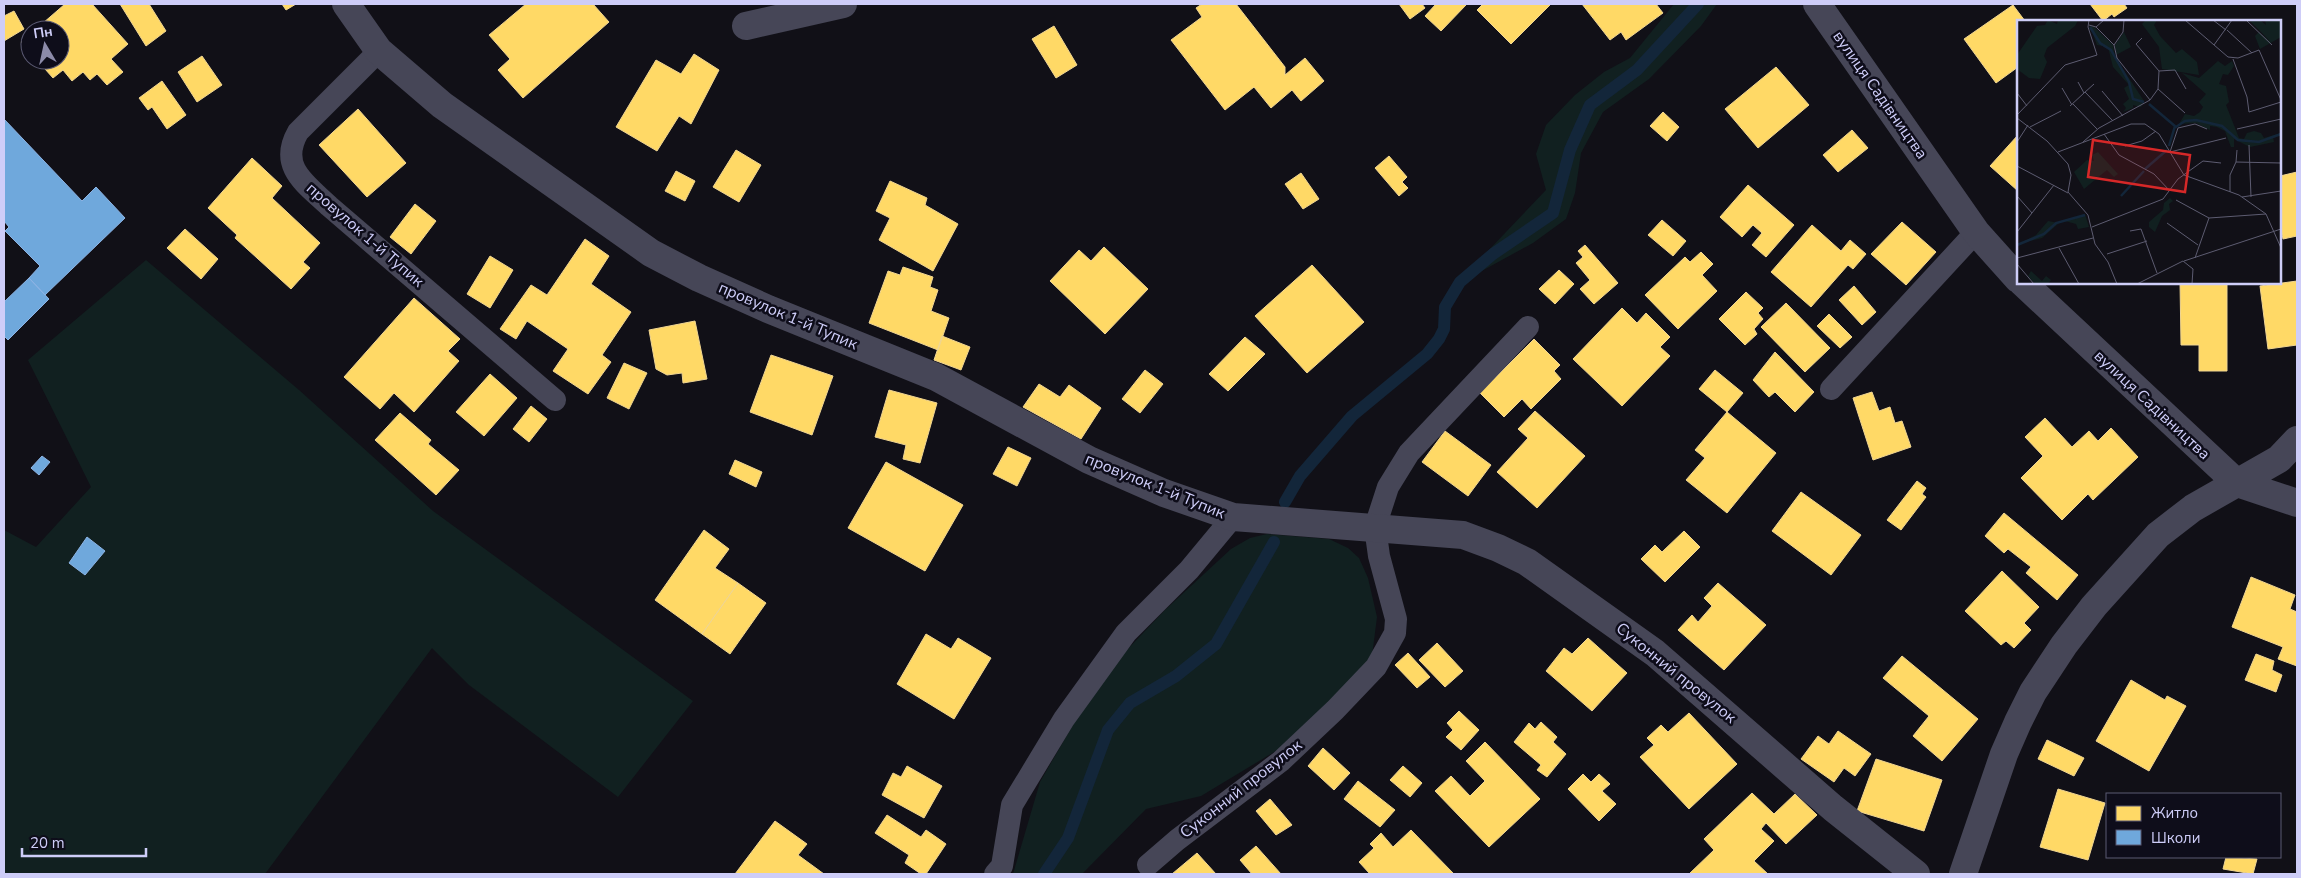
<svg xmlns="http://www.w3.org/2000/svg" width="2301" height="878" font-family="'Nunito Sans',sans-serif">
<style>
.green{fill:#112020}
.homes{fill:#ffd966;stroke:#f0d592}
.schools{fill:#6fa8dc;stroke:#8cb3e4}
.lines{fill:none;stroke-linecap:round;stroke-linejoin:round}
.stream{stroke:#13263a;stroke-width:12}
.lane{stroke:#464657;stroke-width:22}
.street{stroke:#464657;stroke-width:28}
.labels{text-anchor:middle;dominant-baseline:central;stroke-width:5;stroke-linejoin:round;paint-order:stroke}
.street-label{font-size:16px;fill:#cecdf8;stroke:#0e0d1a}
.inset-river{fill:none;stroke:#13263a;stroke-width:2.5}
.inset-road{fill:none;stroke:#5d5c71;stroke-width:1}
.view{fill:#d62828;fill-opacity:0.15;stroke:#d62828;stroke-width:2.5}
.inset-edge{fill:none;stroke:#cecdf8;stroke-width:2.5}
</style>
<rect width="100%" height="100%" fill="#111017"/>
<!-- green -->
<path class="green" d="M1674 4H1717L1701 26 1649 79 1603 112 1581 153 1575 193 1566 219 1533 243 1467 279 1466 274 1546 190 1536 154 1546 125 1575 95 1604 72 1630 58Z
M146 260 299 390 433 511 693 701 618 797 469 685 432 648 265 874H4V530L36 547 91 487 28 360Z
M1267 534 1329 539 1348 548 1359 558 1368 578 1377 617 1372 656 1343 688 1284 746 1201 796 1146 809 1082 874H1013L1040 782 1078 716 1124 653 1165 610 1231 549 1250 538Z"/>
<!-- homes -->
<path class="homes" d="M65 4H92L128 44 111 59 123 72 107 85 97 74 90 80 83 72 72 81 63 70 53 78 37 60H60V30H35Z
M120 4H149L166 31 146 46Z
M282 4H296L286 10Z
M526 4H593L609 22 523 98 498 70 510 59 489 35Z
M1202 4H1236L1285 67V75L1305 58 1324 81 1301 101 1292 90 1271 108 1254 87 1225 110 1171 40 1202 17 1196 8Z
M1399 4H1422L1425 8 1410 19Z
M1436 4H1464L1466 5 1441 31 1425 16Z
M1483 4H1551L1511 44 1477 10Z
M1582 4H1656L1663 13 1626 40 1621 32 1610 40Z
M2090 4H2124L2127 8 2114 17 2112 14 2103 21Z
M2013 5 2025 21H2018V67L1996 83 1964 39Z
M14 11 24 29 4 41V16Z
M1054 26 1077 65 1056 78 1032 39Z
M30 35V52L21 42Z
M694 54 719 70 691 124 679 116 657 151 616 127 656 60 681 74Z
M202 56 222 85 197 102 178 72Z
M1776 67 1809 105 1758 148 1725 109Z
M162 81 186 115 167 129 152 107 148 110 139 98Z
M358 109 406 163 367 197 319 145Z
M1663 112 1679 127 1667 141 1650 126Z
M1852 130 1868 148 1838 172 1823 155Z
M2018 135V191L1990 166Z
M736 150 761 165 739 202 713 187Z
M1389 156 1407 177 1402 182 1408 188 1399 196 1375 168Z
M252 158 282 186 272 198 320 243 303 262 310 268 291 289 235 238 237 235 208 208Z
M676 171 695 181 685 201 665 191Z
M2297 172V236L2283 239 2280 225V176Z
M1301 173 1319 199 1303 209 1285 184Z
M890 181 927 198 925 205 958 224 933 271 879 240 890 218 876 211Z
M1748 185 1794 225 1766 257 1752 245 1762 233 1753 225 1742 237 1720 217Z
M415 204 436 221 411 254 390 237Z
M1662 220 1686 241 1673 256 1648 235Z
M1902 222 1936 252 1906 285 1871 254Z
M1812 225 1841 251 1850 240 1866 254 1853 269 1848 265 1811 307 1771 272Z
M185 229 218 259 201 279 167 248Z
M585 239 609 256 591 284 631 312 602 355 611 362 588 394 553 371 568 349 527 321 516 339 500 329 531 285 547 295Z
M1585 245 1618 283 1594 304 1580 289 1590 280 1576 263 1583 257 1578 251Z
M1104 247 1148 289 1105 334 1050 281 1079 250 1091 261Z
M1701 252 1713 264 1702 275 1717 291 1678 329 1645 295 1685 257 1690 262Z
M490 256 513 270 490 308 467 294Z
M1312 265 1364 322 1307 373 1255 316Z
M903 267 933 277 930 287 938 290 931 311 949 318 938 350 869 323 888 271 900 275Z
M1559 270 1574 284 1555 304 1539 289Z
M2297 281V345L2268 349 2260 286Z
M2180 282H2227V371H2199V345H2181Z
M1854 286 1876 312 1862 325 1839 300Z
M1746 292 1763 308 1758 313 1763 319 1754 329 1757 334 1745 345 1719 319Z
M414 298 460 339 448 351 459 361 414 412 394 393 380 409 344 377Z
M1786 303 1830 348 1805 372 1761 327Z
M1622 308 1637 323 1646 313 1670 337 1660 347 1670 356 1622 406 1573 359Z
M1829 314 1852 337 1840 348 1817 326Z
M695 321 707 379 683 383 682 373 667 375 656 369 649 330Z
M942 336 970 347 961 370 934 360Z
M1245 337 1265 354 1228 391 1209 374Z
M1534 339 1560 365 1554 371 1561 379 1531 409 1522 399 1504 417 1480 393Z
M1775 352 1814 392 1795 412 1775 392 1769 397 1753 380Z
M771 355 833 376 812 435 750 412Z
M624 363 647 373 629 409 607 398Z
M1145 370 1163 384 1140 413 1122 399Z
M1715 370 1743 393 1727 412 1699 389Z
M490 374 517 398 484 436 456 412Z
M1039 384 1060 397 1069 385 1101 408 1081 439 1023 407Z
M889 390 937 403 920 463 903 459 906 445 875 437Z
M1872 392 1879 411 1890 407 1895 423 1902 421 1911 447 1873 460 1853 398Z
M531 406 547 419 529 442 513 429Z
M1535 411 1585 456 1537 508 1497 472 1528 438 1518 429Z
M1727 412 1776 453 1727 513 1686 480 1705 458 1695 450Z
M400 413 431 440 428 444 459 470 436 495 375 440Z
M2045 418 2072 447 2089 431 2098 441 2111 428 2138 457 2093 500 2088 494 2062 520 2021 478 2043 456 2025 437Z
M1445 431 1491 465 1468 496 1422 462Z
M1008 447 1031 458 1017 486 993 474Z
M735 460 762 472 756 487 729 474Z
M886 462 963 505 925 571 848 528Z
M1917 481 1926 488 1922 494 1926 497 1901 530 1887 520Z
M1801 492 1861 535 1831 575 1772 531Z
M2004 513 2078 575 2057 600 2026 573 2031 567 2008 549 2004 553 1985 536Z
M704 530 729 549 715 568 738 583 702 634 655 600Z
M1684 531 1700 547 1665 582 1641 559 1655 545 1662 552Z
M2002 571 2039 607 2024 623 2031 630 2014 648 2006 641 2001 645 1965 611Z
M2251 577 2295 595 2290 609 2297 612V666L2278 659 2283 647 2232 627Z
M738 583 766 603 730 654 702 634Z
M1718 583 1766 625 1724 670 1678 630 1692 615 1698 622 1712 606 1704 598Z
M926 634 951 649 958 638 991 658 954 719 897 684Z
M1588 638 1627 673 1592 711 1546 671 1564 648 1572 654Z
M1437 643 1463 671 1445 687 1419 660Z
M1408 653 1430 677 1417 688 1395 665Z
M2256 654 2274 661 2272 670 2282 675 2276 692 2245 680Z
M1902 656 1978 719 1942 761 1913 736 1929 716 1883 678Z
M2131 680 2165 700 2167 696 2186 706 2149 771 2096 741Z
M1459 711 1479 730 1461 750 1446 737 1453 730 1447 723Z
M1689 713 1737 764 1689 809 1640 757 1654 745 1647 738 1661 725 1668 732Z
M1541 722 1557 737 1553 742 1566 754 1547 777 1537 770 1541 765 1514 742 1529 723 1535 729Z
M1838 731 1871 754 1855 776 1844 768 1834 782 1801 759 1818 736 1829 744Z
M2047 740 2084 758 2074 776 2038 759Z
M1485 742 1540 799 1489 847 1435 791 1451 776 1470 796 1485 781 1466 761Z
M1323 748 1350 773 1334 790 1308 766Z
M1876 759 1942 780 1924 831 1857 811Z
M907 766 942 786 924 818 882 795 893 773 901 777Z
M1403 766 1422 783 1410 797 1390 780Z
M1583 774 1591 782 1599 774 1610 784 1602 791 1616 804 1599 821 1568 789Z
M1358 781 1395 810 1380 827 1344 799Z
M2058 789 2105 803 2088 860 2040 847Z
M1752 793 1774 814 1795 794 1817 815 1786 844 1766 823 1761 829 1774 841 1754 861 1768 874H1689L1714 850 1704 839Z
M1270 799 1292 825 1276 835 1256 811Z
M887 815 921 837 926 830 946 844 926 874H921L905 863 909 855 875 833Z
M775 821 807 844 798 855 824 874H735Z
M1411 830 1454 874H1370L1359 862 1374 848 1370 844 1381 833 1393 847Z
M1256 846 1281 874H1252L1240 860Z
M1197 853 1216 874H1172Z
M2226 857 2257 859 2253 874 2223 869Z"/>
<!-- schools -->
<path class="schools" d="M4 119 82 201 96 187 125 218 45 295 29 278 40 266 5 231 9 227 4 221Z
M29 278 49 299 8 340 4 336V302Z
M42 456 50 462 39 475 31 468Z
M87 537 105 551 85 575 69 563Z"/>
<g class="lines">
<!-- stream -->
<path class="stream" d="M1285 502 1300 476 1352 416 1427 354 1439 339 1444 329 1445 307 1460 282 1493 254 1553 213 1570 150 1590 105 1637 70 1698 4
M1044 874 1068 838 1108 730 1130 703 1176 676 1216 644 1274 542"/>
<!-- lane -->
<path class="lane" d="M379 51 298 132C278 167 306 184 329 206L555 400
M1831 389 1976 232
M1148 865 1177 840 1281 761 1335 710 1376 667 1395 633 1396 619 1379 556 1375 527 1388 487 1409 453 1528 327
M995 874 1002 866 1012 805 1064 719 1126 633 1189 570 1233 517"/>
<!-- street -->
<path class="street" d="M346 4 379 51 442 105 651 253 699 278 768 309 936 377 1089 460 1164 493 1233 517 1463 535 1498 548 1527 562 1655 653 1833 808 1916 874
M1817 4 1976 232 2018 279
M746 26 843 4
M2022 282 2237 483 2297 503
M1963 874 2004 754 2018 722 2033 692 2064 645 2094 606 2158 535 2193 508 2279 459 2297 440"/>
</g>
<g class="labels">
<!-- street labels -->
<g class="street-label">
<text transform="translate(1880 95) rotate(55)">вулиця Садівництва</text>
<text transform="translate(365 235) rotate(41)">провулок 1-й Тупик</text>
<text transform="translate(788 316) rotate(23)">провулок 1-й Тупик</text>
<text transform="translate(2152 405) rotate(43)">вулиця Садівництва</text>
<text transform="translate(1155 486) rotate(22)">провулок 1-й Тупик</text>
<text transform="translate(1676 673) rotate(39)">Суконний провулок</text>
<text transform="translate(1241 789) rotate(-38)">Суконний провулок</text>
</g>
</g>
<!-- overview -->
<g transform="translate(2017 20)">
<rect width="264" height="264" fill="#111017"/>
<path d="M31 0 40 4 41 0H61L58 6 30 28 27 36 30 42 23 59 12 58 0 49V35L20 6 28 5ZM129 0H140L137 5 143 16 159 33 165 29 180 42 182 55 145 49 142 27 125 4ZM232 0H243L249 5 248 0H264V17L243 29 238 16 242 12 254 22ZM73 6 77 7 96 25 98 37 127 81 124 87 116 85V88L106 92 109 88 106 84 112 79 107 68 112 65 96 47 91 27 80 25ZM107 12 114 27 99 35 98 25ZM201 41 208 46 215 41 217 46 211 55 206 54 202 64 209 66 212 82 209 85 222 118 227 119 230 113 237 111 244 113 247 118 264 113 256 117 257 122 233 127 217 119V127H214L208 111 200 107 193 106V110L179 103 162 104 168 94 177 96 183 92 186 87 182 82 189 74 165 53 182 58ZM81 132 101 154 97 157 90 150 67 169 57 152 70 140 77 141 75 135ZM153 178 156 181 152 184 153 190 145 196 138 212 132 207V202L146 190 147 183ZM68 194 72 207 61 209 59 204 48 201ZM31 201 42 203 25 218 4 223 19 215ZM14 251 25 261 29 256 34 260 31 264H18L11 256Z" fill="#112020"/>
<path class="inset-river" d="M73 7 83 23 94 30 112 62 116 79 127 82M132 84 159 107 168 101 179 100 205 106 221 120 242 122 264 114M152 126 158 106M128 149 150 130M104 176 127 151M0 225 27 214 39 203 68 195"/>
<path class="inset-road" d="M168 0 211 37 221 38 242 30 264 80M196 0 209 10M229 0 255 25M72 5 79 7 87 0M79 7 97 25M210 10 235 33M125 18 119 24 142 51M97 25 100 38 133 80M97 25 106 12 107 0M197 25 215 0M216 39 230 77 232 92 264 82M142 51 158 50 169 69M61 62 67 73 77 64M45 68 55 85M141 69 168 93M85 71 106 96M68 72 96 101M0 73 10 86M56 84 80 109M53 86 67 73M0 95 48 45 80 35 71 7 72 0M0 98 30 121 51 144 54 155 51 172 71 195 78 224 91 242 100 264M13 107 44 91M190 109 178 104 161 108 153 132 209 118M220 109 264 99M87 114 102 135 137 154 153 171M0 122 11 105M66 122 82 108 133 80 141 69 142 51M232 125 234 177M108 126 125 121 139 111M41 132 114 104H128L142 114 167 155 222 175 249 194 264 228M219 142 264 143M0 146 51 173M213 172V155L219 142 220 130M0 176 15 193M225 177 264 171M159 180 192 198M192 198 249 194M150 203 181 225M75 207 146 179 161 159 186 141 204 143M113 211 124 209 140 253M0 212 37 165M42 228 62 264M90 234 130 221M0 238 76 218M178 238 192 198M167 241 264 209M0 244 17 264M120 264 166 241 176 249 175 264"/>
<path class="view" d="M76 120 173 135 168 172 71 157Z"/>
<rect width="264" height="264" class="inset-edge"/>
</g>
<!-- border -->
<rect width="2301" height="878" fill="none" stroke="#cecdf8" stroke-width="10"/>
<!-- legend -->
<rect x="2106" y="793" width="175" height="65" fill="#0e0d1a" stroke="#5b5a73"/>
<rect x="2116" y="806" width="25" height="15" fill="#ffd966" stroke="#5b5a73"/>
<text x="2151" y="818" font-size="15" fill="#cecdf8">Житло</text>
<rect x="2116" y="830" width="25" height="15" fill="#6fa8dc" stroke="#5b5a73"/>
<text x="2151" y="843" font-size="15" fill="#cecdf8">Школи</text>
<!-- north arrow -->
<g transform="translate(45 45) rotate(351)"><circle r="24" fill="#0e0d1a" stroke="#5b5a73"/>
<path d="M0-4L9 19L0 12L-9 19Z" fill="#8c8ba9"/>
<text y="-8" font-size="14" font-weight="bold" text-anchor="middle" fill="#cecdf8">Пн</text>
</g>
<!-- scale -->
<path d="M22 848v8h124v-8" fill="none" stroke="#cecdf8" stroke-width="2.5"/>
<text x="30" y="848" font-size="15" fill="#cecdf8" stroke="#0e0d1a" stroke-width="4" paint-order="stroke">20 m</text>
</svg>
